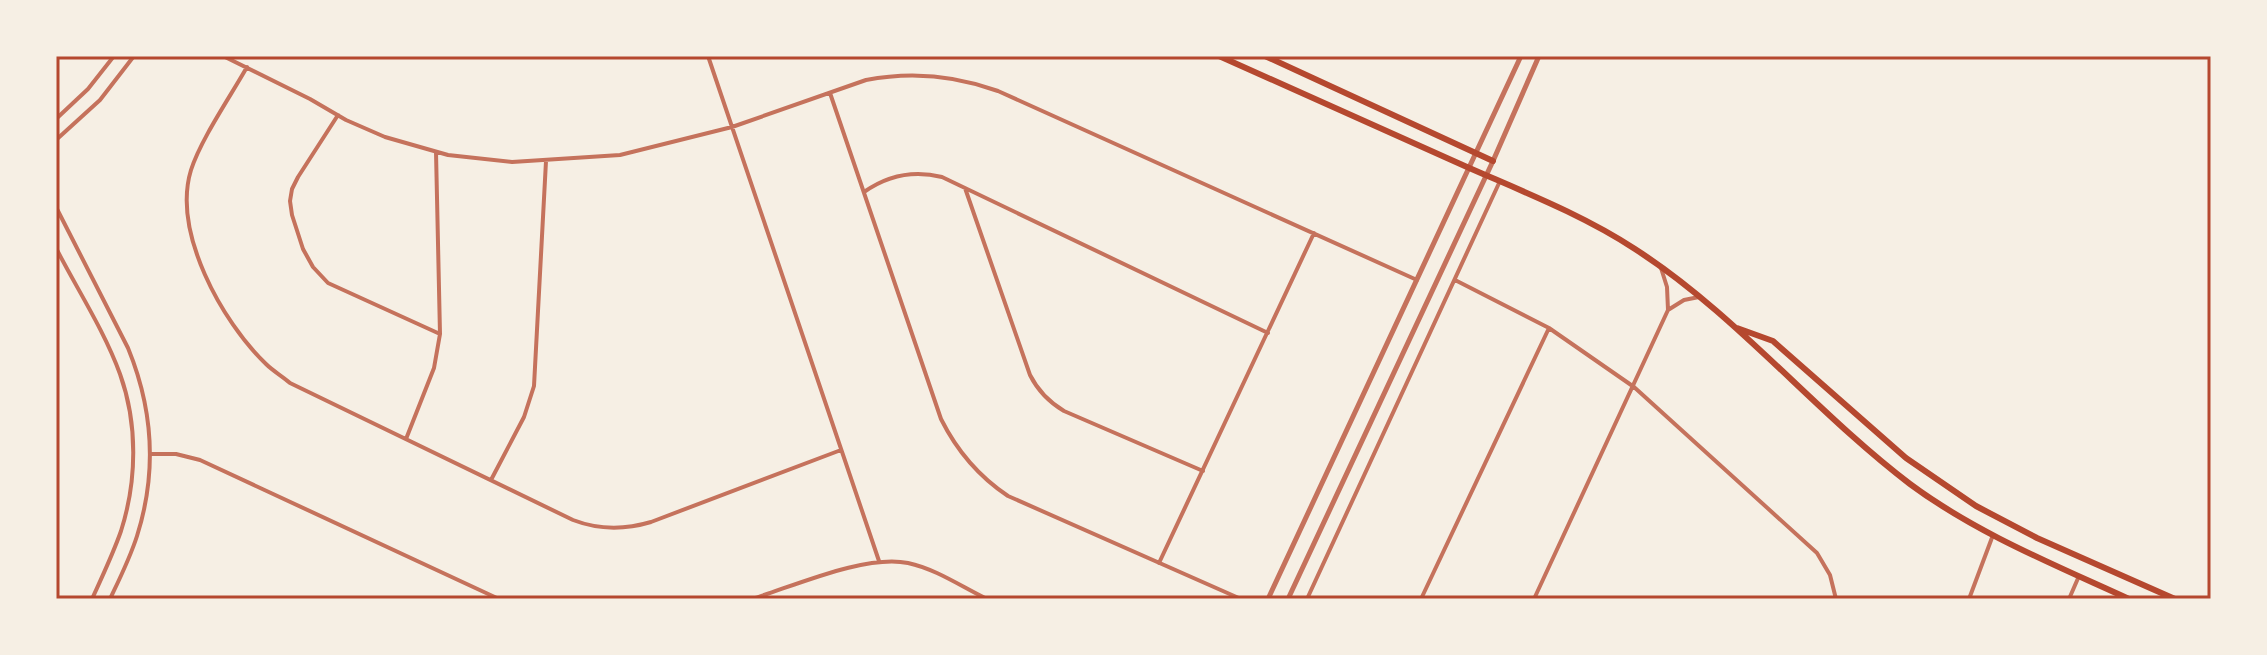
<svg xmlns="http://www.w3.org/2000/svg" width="2267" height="655" font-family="'Work Sans',sans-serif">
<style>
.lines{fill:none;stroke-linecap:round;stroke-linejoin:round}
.minor{stroke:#c5725c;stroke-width:4}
.tertiary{stroke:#c5725c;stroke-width:5}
.secondary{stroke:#b5482f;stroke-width:6}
.neatline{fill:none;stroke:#b5482f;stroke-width:3}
</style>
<rect width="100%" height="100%" fill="#f6efe4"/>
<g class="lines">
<!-- minor -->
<path class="minor" d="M223 56 310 99 346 120 385 137 448 155 512 162 620 155 732 127 866 80C912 71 954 75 998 91L1417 280
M708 56 879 561
M247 67C230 97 201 139 191 170 172 232 222 322 266 364 273 371 282 376 290 383L573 520C599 530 624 530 651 522L841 450
M830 93 941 419C957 451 978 476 1008 496L1241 599
M338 115 298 177 292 189 290 201 292 215 303 249 313 267 328 283 440 334
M56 119 88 89 114 56
M56 140 100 100 134 56
M965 188 1030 375C1038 391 1049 402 1064 411L1203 471
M864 192C888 175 914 170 942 177L1268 333
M56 207 128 348C153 409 157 473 137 536 130 558 120 578 110 599
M56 248C77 289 104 330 120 374 138 424 137 481 121 531 113 554 102 577 92 599
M1455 280 1549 328 1634 387 1817 553 1830 575 1836 599
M1668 310 1684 300 1699 297
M406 439 434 368 440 334 436 152
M150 454H176L200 460 499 599
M491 480 524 417 534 386 546 161
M1159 563 1314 233
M752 599C794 586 866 554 908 563 936 569 962 587 987 599
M1307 599 1500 181
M1421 599 1549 328
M1534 599 1668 310 1667 287 1661 268
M1969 599 1993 535
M2069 599 2079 576"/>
<!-- tertiary -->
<path class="tertiary" d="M1268 599 1521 56
M1288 599 1493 161 1539 56"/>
<!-- secondary -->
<path class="secondary" d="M1219 56C1301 93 1384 130 1467 167 1524 192 1583 215 1635 249 1736 314 1814 411 1910 484 1976 533 2055 565 2129 599
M1265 56 1493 161
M1737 328 1773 341 1906 458 1976 506 2037 538 2175 599"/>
</g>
<!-- border -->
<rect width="2267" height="655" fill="none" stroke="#f6efe4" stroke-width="116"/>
<rect x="58" y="58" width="2151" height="539" class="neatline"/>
</svg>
